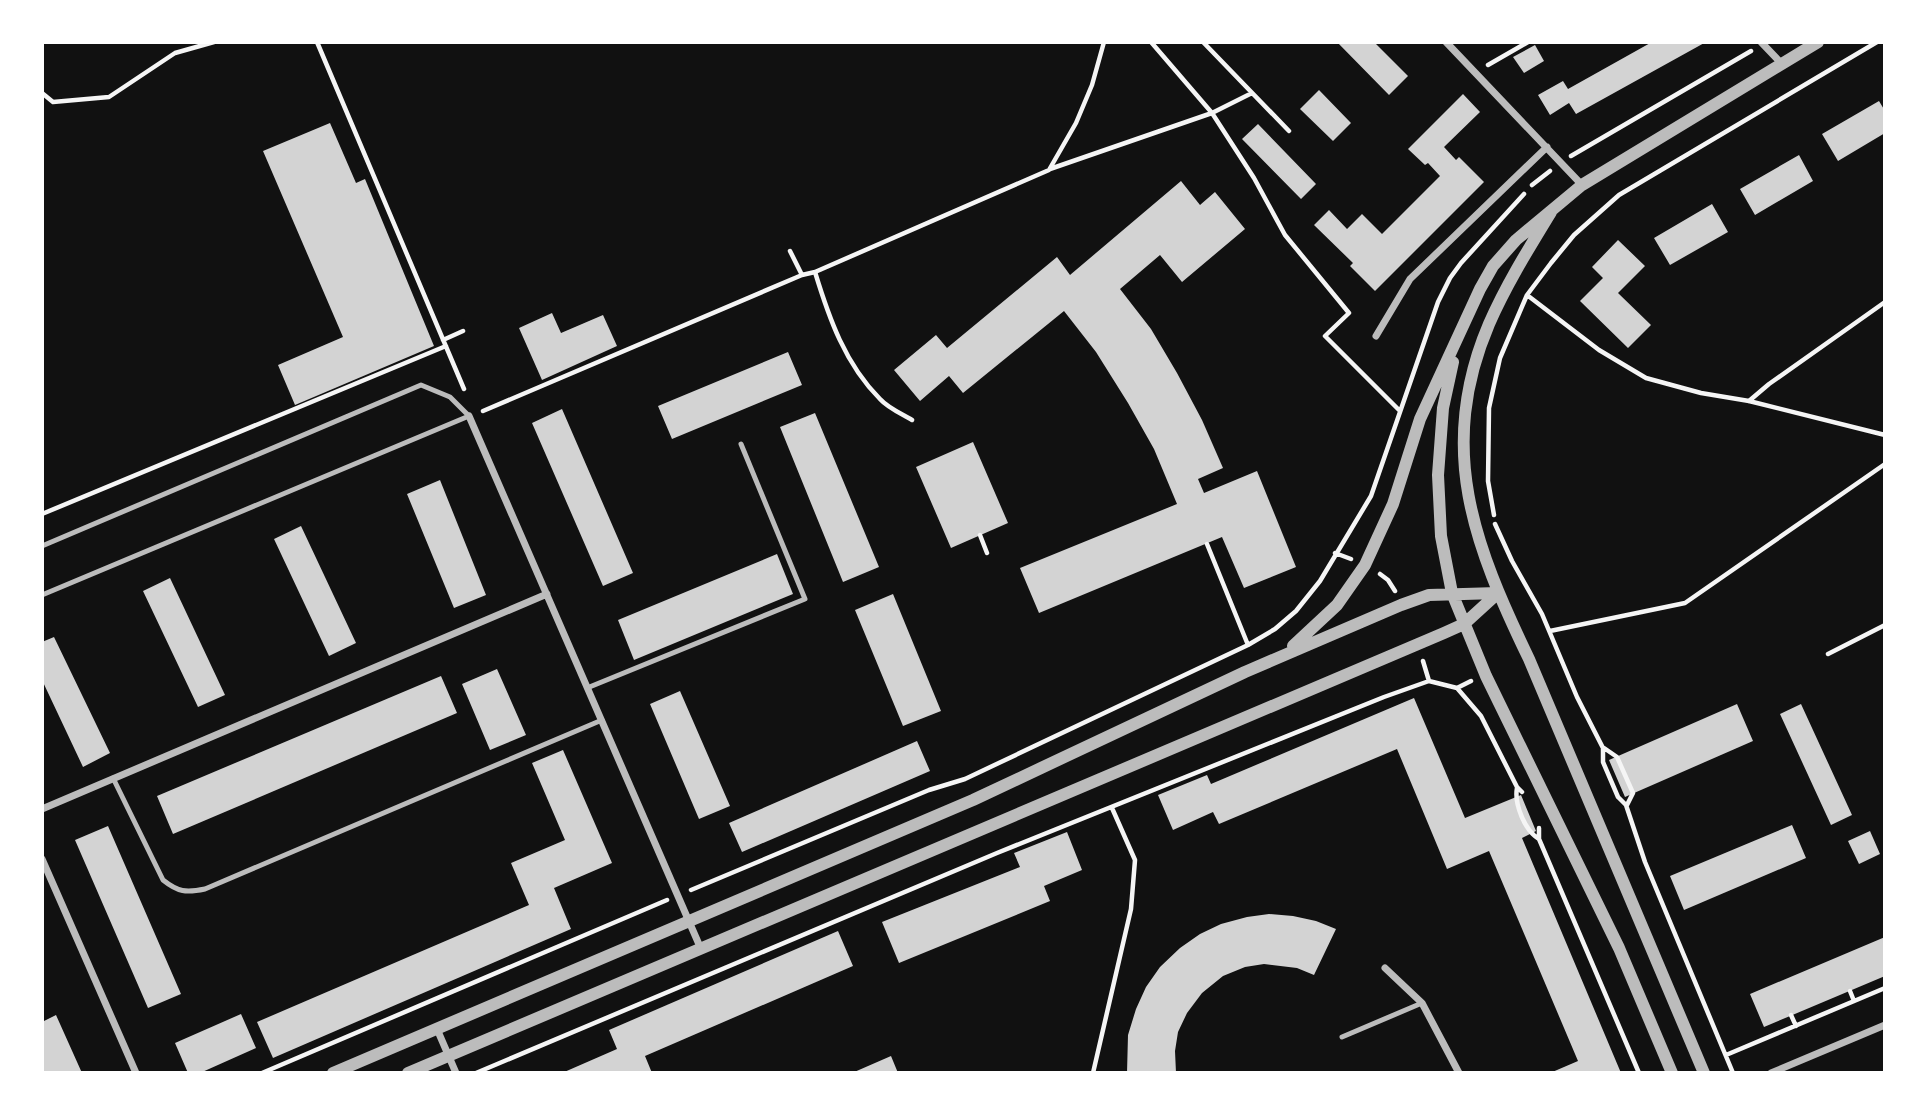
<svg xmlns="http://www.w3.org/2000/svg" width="1927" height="1115" font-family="'Source Sans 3',sans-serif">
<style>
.building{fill:#d3d3d3}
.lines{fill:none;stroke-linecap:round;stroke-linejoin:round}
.path{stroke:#f5f5f5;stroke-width:4.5}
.service{stroke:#bcbcbc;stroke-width:5}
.minor{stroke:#bcbcbc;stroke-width:7}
.tertiary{stroke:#bcbcbc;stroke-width:12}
</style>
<rect width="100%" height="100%" fill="#111"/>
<!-- building -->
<path class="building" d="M1337 42H1374L1408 76 1389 95Z
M1652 42H1706L1576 114 1569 103 1550 115 1538 95 1563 81 1568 89Z
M1535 45 1544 61 1524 73 1513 57Z
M1319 90 1351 123 1333 141 1300 109Z
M1463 94 1480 112 1444 147 1456 160 1459 157 1484 182 1375 291 1350 266 1353 263 1314 225 1329 210 1347 229 1362 214 1382 234 1440 176 1428 163 1425 165 1408 149Z
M1879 101 1885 111V133L1838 161 1822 134Z
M330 123 356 183 365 179 434 346 295 405 278 365 343 337 263 151Z
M1258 124 1316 184 1301 199 1242 139Z
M1799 155 1813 181 1755 215 1740 189Z
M1181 181 1200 205 1215 192 1245 229 1182 282 1160 255 1120 289 1151 329 1177 373 1202 420 1223 468 1198 479 1204 493 1257 471 1296 567 1244 588 1222 537 1039 613 1020 568 1177 504 1154 449 1128 403 1096 352 1064 311 963 393 949 376 920 401 894 370 936 335 947 348 1057 257 1070 275Z
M1712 204 1728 232 1670 265 1654 238Z
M1618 240 1645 266 1618 293 1651 325 1628 348 1580 301 1603 278 1592 267Z
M552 313 561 333 603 315 617 346 542 380 519 328Z
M788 352 802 385 672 439 658 406Z
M562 409 633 573 603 586 532 423Z
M815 413 879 567 843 582 780 427Z
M973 442 1008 523 951 548 916 467Z
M440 480 486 595 454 608 407 494Z
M301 526 356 643 329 656 274 539Z
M777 554 793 594 634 660 618 620Z
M170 578 225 695 198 707 143 591Z
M893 594 941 711 903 726 855 610Z
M54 637 110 753 83 767 42 680V642Z
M497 669 526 735 490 750 462 684Z
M441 676 457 713 173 834 157 796Z
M680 691 730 806 699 819 650 704Z
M1414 698 1465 818 1521 795 1536 831 1522 838 1621 1073H1550L1578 1061 1489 851 1447 869 1397 749 1219 824 1213 812 1173 830 1158 795 1207 775 1211 784Z
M1737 704 1753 741 1625 797 1609 760Z
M1801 704 1852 815 1831 825 1780 714Z
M917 741 930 771 742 852 729 823Z
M563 750 612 863 554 888 571 929 273 1058 257 1022 529 905 511 863 565 840 532 763Z
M1792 825 1806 858 1684 910 1670 876Z
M108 826 181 994 148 1008 75 840Z
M1870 831 1880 854 1859 864 1848 841Z
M1067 832 1082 870 1044 886 1050 901 899 963 882 922 1020 867 1014 853Z
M1269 914 1293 916 1316 921 1336 929 1314 975 1297 968 1264 964 1245 967 1223 976 1202 993 1187 1013 1178 1032 1175 1051 1176 1073H1127L1128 1035 1136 1009 1146 987 1160 967 1180 948 1200 934 1221 924 1247 917Z
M838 931 853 966 645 1056 652 1073H562L617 1049 609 1030Z
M1885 937V976L1764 1027 1750 994Z
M241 1014 256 1048 200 1073H188L175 1043Z
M56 1015 82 1073H42V1022Z
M891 1056 898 1073H852Z"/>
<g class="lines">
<!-- path -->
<path class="path" d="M317 42 464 389
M1151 42 1212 113 1254 178 1285 235 1349 313 1325 336 1399 410
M1203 42 1289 131
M1488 65 1528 42
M42 93 53 102 109 97 175 53 214 42
M1571 156 1751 51
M1050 169 1212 113 1252 93
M1532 185 1550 171
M790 251 802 275
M815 272C829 318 845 364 880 399 888 408 902 414 912 420
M1527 295 1599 350 1646 378 1701 393 1749 401 1885 435
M443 340 463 331
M1749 401 1769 384 1885 302
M483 411 802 275 815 272 1049 170 1076 123 1092 85 1104 42
M42 514 446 346
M1494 515 1488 481 1489 408 1500 358 1527 295 1551 263 1574 235 1619 195 1877 42
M1495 524 1512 561 1542 614 1577 697 1603 748V762L1618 797 1626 805 1645 862 1733 1073
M980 535 987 553
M1207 544 1248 645
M1335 553 1351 559
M1380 574 1388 580 1395 591
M1550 631 1685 603 1885 464
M1828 654 1885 625
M1423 661 1429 681 1457 688 1481 716 1517 787 1522 792
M1457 688 1471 681
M1604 748 1617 757 1633 793 1627 805
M1517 788C1514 804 1525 831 1539 839
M1539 828V839L1639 1073
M691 890 929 790 965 779 1248 645 1275 629 1296 611 1320 581 1371 496 1438 302 1450 278 1461 263 1524 194
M1850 991 1854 1001
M1791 1015 1796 1026
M1726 1055 1885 988
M262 1073 667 900
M476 1073 997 853 1384 697 1429 681
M1093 1073 1131 909 1135 860 1112 808"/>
<!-- service -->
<path class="service" d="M42 546 421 385 450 397 469 416 42 595
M587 688 805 599 741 444
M113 778 163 880C178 892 186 893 205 889L602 720
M1342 1037 1422 1003"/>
<!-- minor -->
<path class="minor" d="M1446 42 1582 185
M1761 42 1782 64
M1376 336 1410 279 1547 147
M469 416 701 949
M42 809 547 594
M42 859 136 1073
M1385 968 1422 1003 1459 1073
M437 1029 456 1073
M1771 1073 1885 1025"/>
<!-- tertiary -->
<path class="tertiary" d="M1551 212C1529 248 1506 285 1489 324 1436 448 1474 545 1529 659L1704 1073
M1453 362 1443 408 1438 475 1441 536 1452 593 1486 676 1619 948 1672 1073
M1293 646 1337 605 1365 565 1393 504 1420 419 1480 289 1493 266 1516 240 1582 185 1818 42
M333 1073 973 800 1245 672 1401 605 1429 595 1498 593
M408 1073 1444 633 1464 624 1498 593"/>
</g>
<!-- border -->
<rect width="1927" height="1115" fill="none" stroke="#ffffff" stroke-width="88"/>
</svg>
